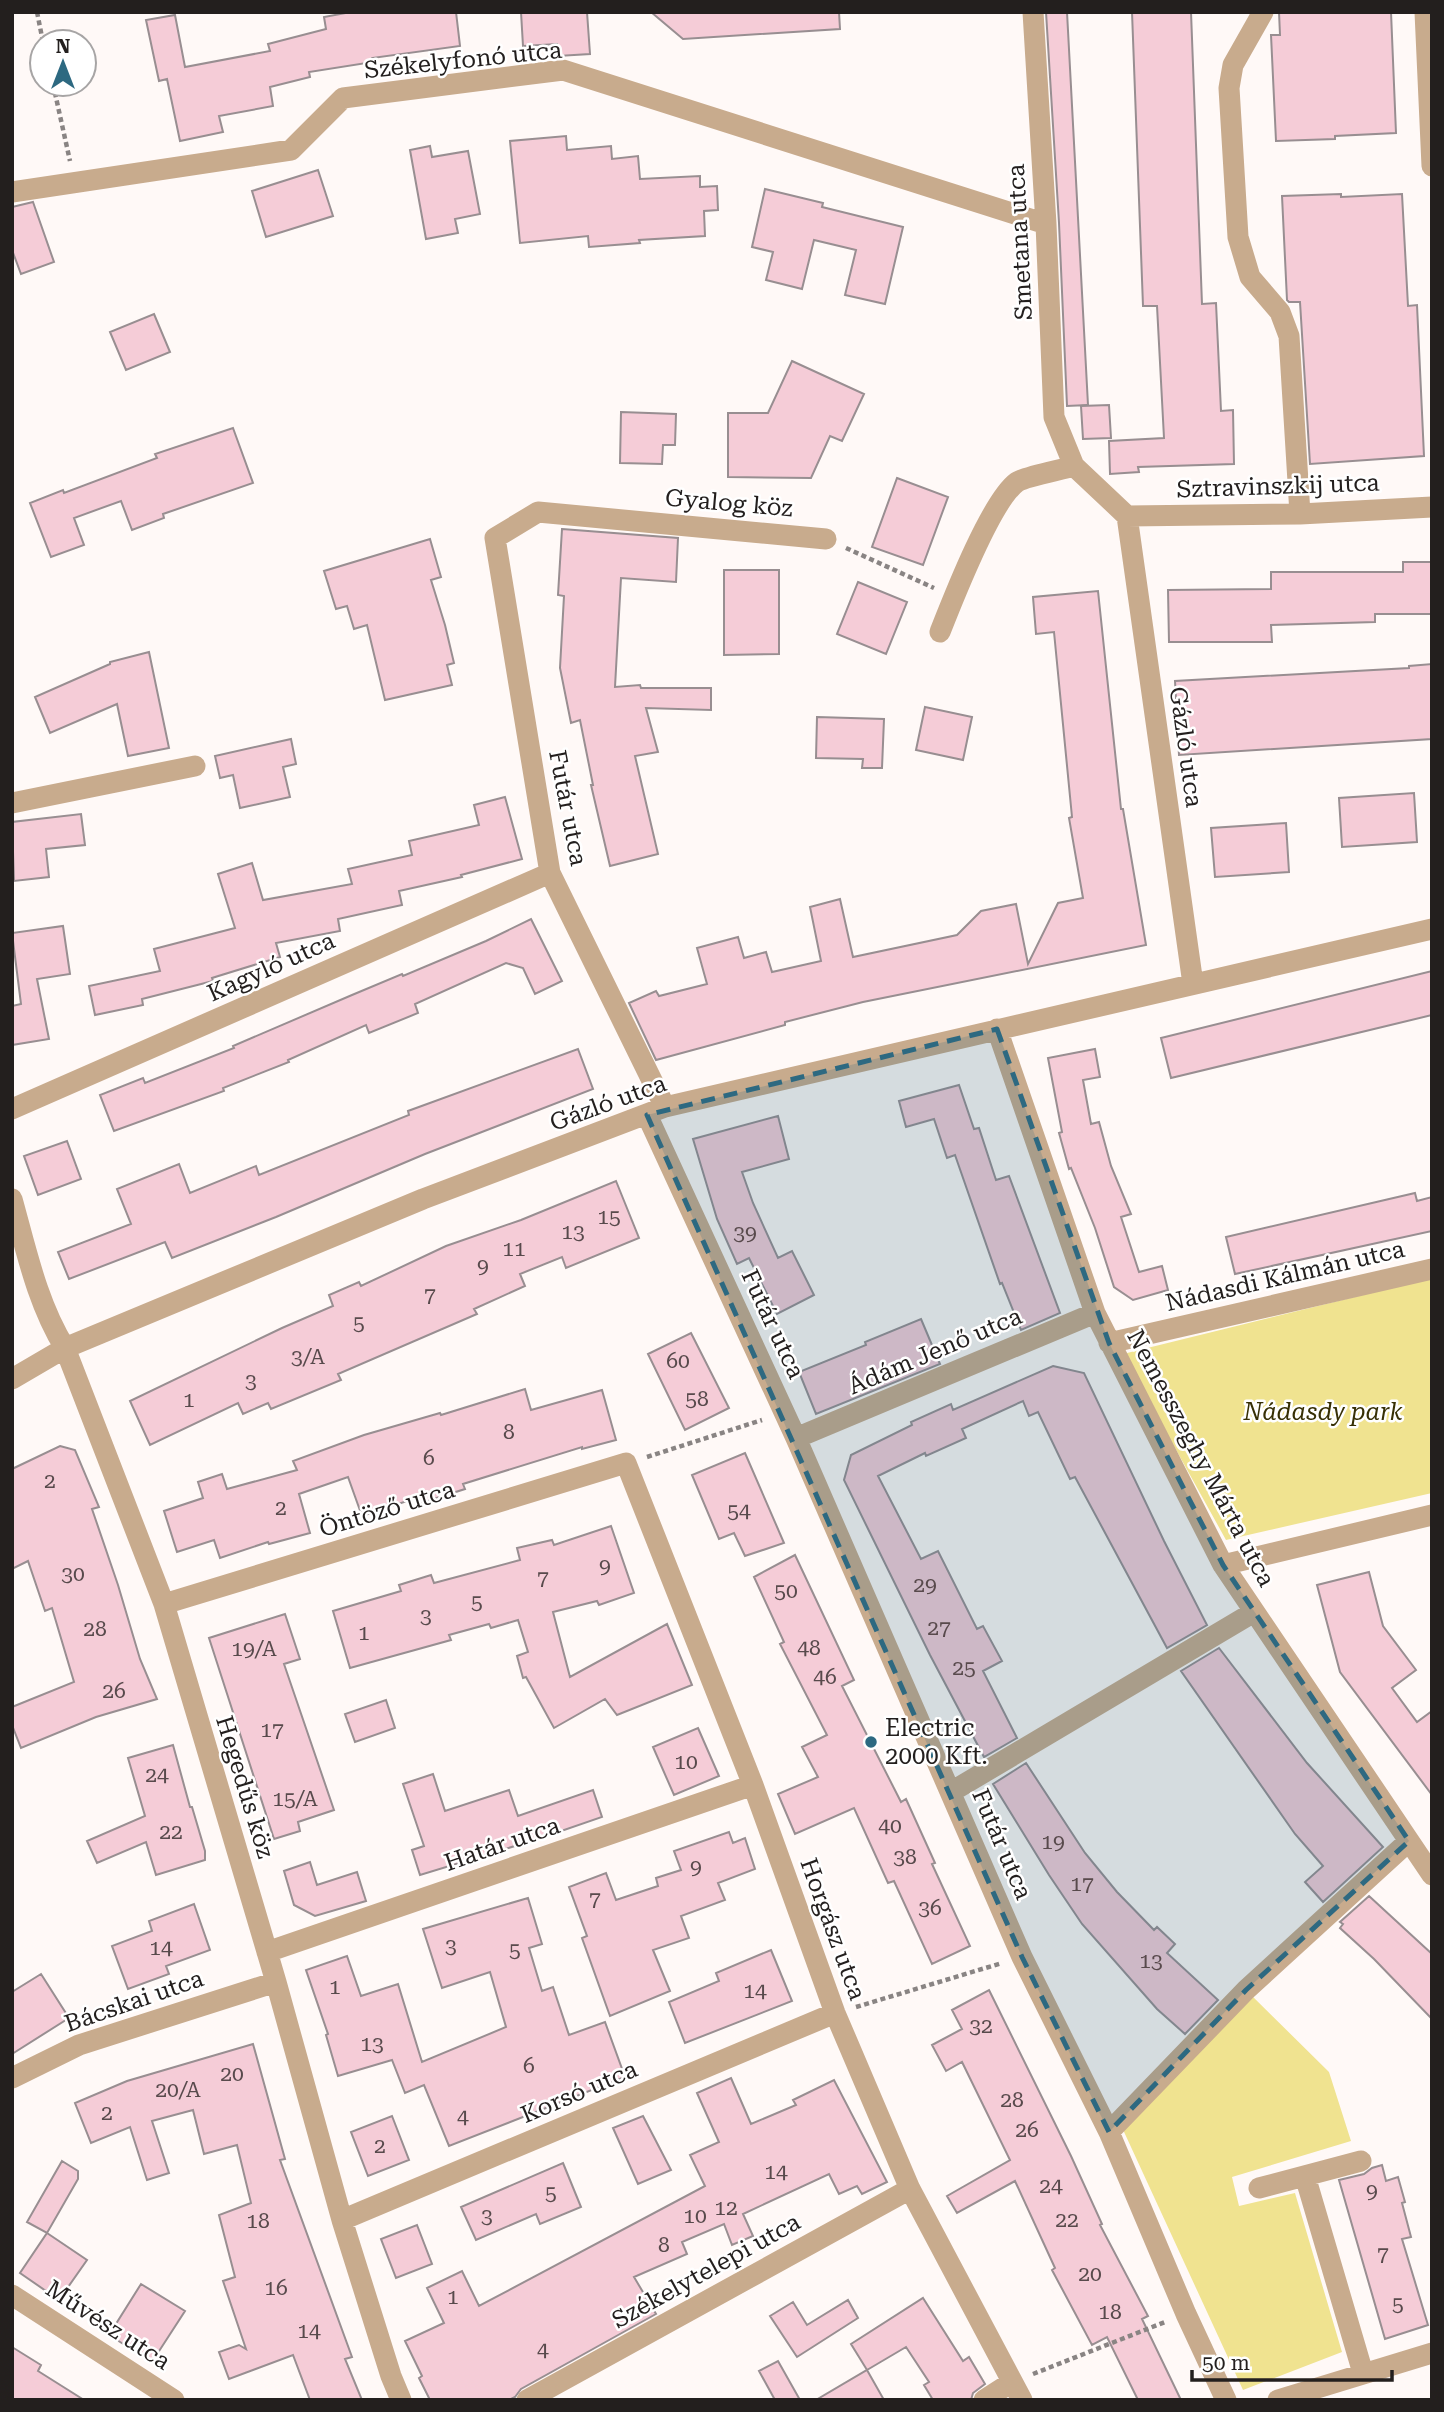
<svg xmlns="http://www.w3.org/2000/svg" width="1444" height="2412" font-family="'Roboto Serif',serif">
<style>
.green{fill:#f0e390}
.building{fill:#f5ccd7;stroke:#988e91;stroke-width:2}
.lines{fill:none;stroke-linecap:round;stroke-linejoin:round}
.path{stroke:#898483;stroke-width:4.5;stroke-dasharray:5 3.5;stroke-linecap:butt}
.minor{stroke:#c8ab8d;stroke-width:21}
.marked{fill:#2d6981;fill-opacity:0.2;stroke:#2d6981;stroke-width:5;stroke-dasharray:14 9;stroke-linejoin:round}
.poi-dot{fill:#2d6981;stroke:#fff;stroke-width:2.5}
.labels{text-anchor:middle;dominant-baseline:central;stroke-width:5;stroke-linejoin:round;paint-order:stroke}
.number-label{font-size:21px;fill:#584a4c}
.street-label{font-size:24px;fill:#231f1e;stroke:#fff}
.park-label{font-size:24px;font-style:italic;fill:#373005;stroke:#fff}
.poi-label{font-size:24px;fill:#231f1e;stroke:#fff;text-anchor:start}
</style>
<rect width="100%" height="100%" fill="#fff9f7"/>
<!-- green -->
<path class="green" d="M1432 1278V1493L1226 1540 1123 1354Z
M1246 1990 1329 2072 1351 2141 1232 2177 1239 2206 1295 2193 1342 2352 1243 2390 1119 2121Z"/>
<!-- building -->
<path class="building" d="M351 12H456L460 46 372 58 373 62 309 72 310 77 270 87 273 106 219 116 223 132 180 141 167 79 159 81 146 20 175 15 185 67 270 51 268 44 326 29 324 17Z
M521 12H587L590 54 558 56 557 44 523 46Z
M651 12H839L840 29 683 39Z
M1046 12H1067L1088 405 1067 406 1059 223Z
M1132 12H1191L1202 304 1216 303 1221 411 1233 410 1234 464 1138 467 1139 472 1110 474 1109 441 1164 438 1157 306H1143Z
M1279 12H1391L1396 133 1335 136V139L1276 141 1271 35H1280Z
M566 136 567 150 611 146 612 159 638 156 640 179 700 176V187L717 186 718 210 704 211 705 236 639 240 640 243 589 247 588 236 520 243 510 141Z
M430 146 432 157 468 151 480 214 455 219 458 233 426 239 410 150Z
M318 170 333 216 266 237 252 191Z
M765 189 823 203 822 207 903 227 885 304 845 295 856 250 814 240 802 289 766 280 773 252 752 247Z
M1341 194V197L1402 194 1408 306 1417 305 1424 456 1310 464 1300 302H1289L1287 300 1282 196Z
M33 202 54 262 21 274 12 250V207Z
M154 314 170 352 126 370 110 332Z
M792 361 864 394 842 441 830 436 811 478 728 477V413H768Z
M1109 405 1111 438 1083 439 1081 406Z
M621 412 676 414 675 445H663L662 464 620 463Z
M233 428 253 483 163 514 164 518 132 530 121 501 74 518 84 545 51 557 30 503 63 490 64 493 157 458 155 454Z
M897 478 948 497 923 565 872 547Z
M562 529 678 538 676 582 621 578 615 687 640 685 641 688H711V710L646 708 658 752 635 756 658 854 610 866 591 785H593L580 720 571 723 560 668 564 596 558 595Z
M430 539 441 577 431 580 445 625 454 663 447 665 452 685 385 700 367 625 354 629 347 606 336 609 324 571Z
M1403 562H1432V614H1375V622L1271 625 1272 642H1169L1168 590 1271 589V572H1403Z
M724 570H779V654L724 655Z
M858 582 907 602 886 654 837 634Z
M1098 591 1121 809H1123L1146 945 863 1002 785 1022V1025L656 1060 629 1003 656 991 659 996 707 984 697 948 738 937 744 958 766 952 772 972 821 961 810 907 840 899 853 957 957 935 981 911 1016 904 1028 964 1058 903 1083 898 1069 818 1072 817 1054 632 1036 634 1033 597Z
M149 652 169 748 128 756 117 704 50 733 35 697 110 664V662Z
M1432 664V739L1179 755 1175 681 1409 668V666Z
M925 707 972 717 963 760 916 750Z
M817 717 884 719 882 768H862L863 759 816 758Z
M291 739 296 764 283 767 290 797 240 808 233 775 220 778 215 756Z
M1414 793 1417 842 1342 847 1339 798Z
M505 797 522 859 461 875 462 877 399 891 402 905 338 919 340 931 276 943 280 957 212 978 213 981 142 999 143 1005 95 1015 89 986 160 971 154 949 235 928 218 874 252 863 263 900 352 884 348 869 412 855 409 841 479 825 474 805Z
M81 814 85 845 46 849 49 877 14 881 12 822Z
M1286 823 1289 872 1215 877 1211 828Z
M531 919 562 981 535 994 523 968 506 963 415 1004 418 1013 369 1033 366 1025 288 1060 289 1062 223 1088 224 1091 114 1131 100 1095 143 1078 145 1083 234 1048 233 1046 352 995 402 974 403 976 486 941Z
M63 926 70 974 37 979 49 1039 12 1045V1006L21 1004 12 933Z
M1432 971V1015L1171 1078 1161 1038Z
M578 1049 593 1089 425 1154 276 1217 172 1258 165 1242 69 1279 58 1252 131 1224 117 1189 179 1164 190 1193 256 1166 259 1175 409 1115 408 1111Z
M1095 1049 1100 1077 1083 1080 1091 1124 1099 1122 1111 1166 1131 1214 1121 1217 1139 1272 1162 1266 1168 1290 1133 1300 1114 1287 1095 1228 1071 1168 1069 1169 1059 1133 1062 1132 1048 1058Z
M959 1085 974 1129 979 1128 996 1180 1009 1176 1060 1313 1021 1330 1002 1283 1000 1284 955 1155 947 1158 934 1119 906 1127 899 1101Z
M778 1116 789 1159 742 1172 753 1203 778 1258 792 1251 814 1295 777 1314 749 1258 737 1264 717 1219 693 1139Z
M67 1141 81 1179 38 1195 24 1156Z
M616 1181 639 1238 566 1268 562 1257 520 1274 525 1286 474 1309 477 1314 338 1374 341 1380 271 1409 268 1403 243 1414 238 1403 150 1445 130 1401 282 1328 333 1306 329 1295 359 1282 361 1286 446 1246 521 1220Z
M1415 1193 1417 1201 1432 1197V1231L1235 1274 1226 1237Z
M921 1319 940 1364 816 1414 799 1372 866 1345 865 1342Z
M691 1333 729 1408 685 1430 648 1354Z
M1053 1366 1084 1373 1164 1541 1207 1625 1167 1648 1075 1477 1070 1479 1038 1412 1029 1416 1023 1401 962 1429 966 1438 926 1456 925 1453 878 1476 921 1559 938 1551 977 1629 983 1626 1002 1661 983 1671 1017 1738 984 1757 930 1655 844 1480 851 1455 912 1425 911 1422 951 1404 953 1410Z
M525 1389 531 1410 602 1390 616 1440 582 1449V1447L463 1484 465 1489 418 1504 416 1498 362 1516 348 1477 299 1494 310 1533 269 1544 268 1542 220 1558 214 1540 177 1552 164 1511 203 1498 198 1482 222 1474 227 1489 297 1470 293 1461 364 1435 440 1413 441 1415Z
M60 1446 75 1450 99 1507 92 1509 118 1585 140 1659 157 1699 96 1717 21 1748 12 1725V1707L74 1682 52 1608 45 1611 28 1561 12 1569V1469Z
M745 1453 784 1543 745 1556 734 1533 719 1539 692 1475Z
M611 1526 634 1593 599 1605 597 1601 553 1612 570 1677 667 1624 692 1685 617 1715 605 1699 554 1728 526 1677 523 1678 517 1656 528 1652 518 1620 491 1628 489 1624 449 1635 451 1640 350 1668 333 1611 401 1591 399 1585 431 1575 434 1583 520 1560 517 1548 552 1540 554 1545Z
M795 1555 854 1680 842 1686 901 1802 906 1799 935 1863 932 1864 970 1946 932 1964 894 1881 888 1883 854 1808 795 1834 778 1794 818 1777 802 1747 827 1735 780 1644 784 1642 754 1577Z
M1369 1572 1383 1626 1416 1670 1392 1688 1417 1722 1432 1711V1795L1340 1672 1317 1585Z
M285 1614 300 1659 284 1664 334 1810 298 1822 300 1831 274 1839 209 1638Z
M1219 1648 1307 1763 1383 1847 1323 1902 1305 1882 1323 1866 1295 1834 1181 1671Z
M386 1700 395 1728 355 1742 345 1714Z
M698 1728 719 1776 674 1795 653 1747Z
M173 1745 190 1807H192L205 1851V1860L156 1875 146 1842 97 1863 87 1841 145 1816 128 1758Z
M1026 1763 1085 1853 1117 1892 1154 1930 1157 1927 1175 1944 1167 1953 1218 2000 1185 2034 1157 2009 1082 1924 1049 1875 993 1784Z
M433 1774 445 1811 509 1790 518 1816 593 1790 602 1817 538 1839 420 1875 412 1850 424 1846 403 1784Z
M729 1832 733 1843 745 1838 755 1869 718 1883 725 1900 681 1916 689 1938 653 1950 670 1991 610 2016 582 1938 587 1936 569 1887 606 1873 616 1900 658 1886 656 1878 681 1870 674 1851Z
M310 1862 317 1885 357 1872 366 1901 315 1916 294 1905 284 1871Z
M1369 1896 1432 1954V2019L1374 1959 1340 1928 1343 1924 1340 1922Z
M528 1898 542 1944 529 1948 542 1991 553 1987 569 2035 605 2022 625 2077 449 2146 424 2085 405 2093 392 2060 338 2076 326 2035 328 2034 306 1970 347 1956 361 1996 398 1984 422 2062 506 2027 490 1972 442 1988 423 1929Z
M194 1904 210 1950 166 1966 169 1974 128 1989 112 1946 152 1931 149 1921Z
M771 1950 792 2001 685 2043 669 2002 719 1981 716 1973Z
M41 1974 69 2018 12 2054V1992Z
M989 1990 1071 2156 1102 2224 1100 2225 1148 2316 1142 2319 1181 2400H1138L1107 2337 1092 2345 1052 2270 1055 2268 1015 2181 957 2213 947 2196 1010 2160 962 2062 946 2071 932 2045 962 2029 952 2010Z
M253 2044 285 2159 280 2160 352 2357 345 2359 362 2400H310L293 2355 229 2379 219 2352 239 2345 246 2349 223 2281 235 2277 219 2215 251 2203 237 2145 204 2154 193 2110 152 2121 169 2173 147 2180 130 2127 91 2143 75 2103 127 2081Z
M731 2078 751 2124 796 2105 793 2100 834 2080 887 2182 862 2194 857 2186 839 2194 829 2174 743 2214 753 2236 732 2245 724 2224 682 2242 687 2254 634 2277 656 2314 521 2389 515 2397 509 2400H430L419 2378 422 2376 405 2341 444 2323 427 2288 462 2271 479 2306 705 2186 690 2155 719 2142 697 2093Z
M392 2116 409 2160 368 2176 351 2132Z
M643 2116 671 2170 638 2184 613 2128Z
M62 2161 78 2171V2179L47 2233 27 2222Z
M563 2163 581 2207 540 2224 536 2214 476 2240 461 2207Z
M1382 2165 1386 2181 1398 2177 1405 2202 1402 2203 1411 2237 1402 2239 1428 2325 1385 2339 1339 2180 1364 2174 1372 2168Z
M417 2225 432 2264 396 2278 381 2239Z
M47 2233 87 2260 59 2300 20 2273Z
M141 2284 185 2311 152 2362 109 2335Z
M923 2298 963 2361 969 2357 985 2384 973 2393 971 2400H933L924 2385 929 2382 906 2347 867 2370 851 2344Z
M848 2300 858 2318 797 2357 770 2316 793 2302 807 2325Z
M12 2347 41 2365 38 2371 84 2400H12Z
M778 2361 800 2400H775L759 2371Z
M867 2370 884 2400H816Z"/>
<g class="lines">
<!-- path -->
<path class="path" d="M37 12 43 42
M53 84 70 161
M846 548 934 588
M647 1457 762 1420
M856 2007 1002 1963
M1033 2374 1165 2322"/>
<!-- minor -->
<path class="minor" d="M1033 12 1046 224 1054 417 1074 466 1127 516
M1263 12 1233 65 1229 88 1238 237 1250 277 1280 312 1289 336 1300 514
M1425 12 1432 166
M12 192 291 150 343 98 563 70 1046 224
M1127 516 1193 984
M1127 516 1300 514 1432 507
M940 632C953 599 991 501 1017 482 1026 476 1061 470 1074 466
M12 803 195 766
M997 1029 1095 1313 1223 1565 1432 1875
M665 1107 550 873 495 538 538 512 826 539
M12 1109 550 873
M647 1115 796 1438 1022 1957 1109 2132 1186 2314 1226 2400
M12 1199C26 1249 37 1303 65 1348L164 1604 276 1982 342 2220 391 2376 401 2400
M1109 1343 1432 1269
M12 1379 65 1348 423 1199 665 1107 1432 929
M796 1438 1095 1313
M1223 1565 1432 1515
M164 1604 626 1463 753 1785 835 2013 910 2189 1022 2400
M951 1792 1254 1612
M267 1952 753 1785
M12 2078 79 2045 276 1982
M1109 2132 1246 1990 1409 1841
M1305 2176 1363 2373
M1259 2188 1361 2161
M342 2220 835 2013
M12 2295 174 2400
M527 2400 910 2189
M984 2400 1012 2382
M1278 2400 1432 2353"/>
</g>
<!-- marked area -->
<path class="marked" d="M997 1029 1109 1343 1223 1565 1409 1841 1246 1990 1109 2132 1022 1957 647 1115Z"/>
<!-- markers -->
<circle class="poi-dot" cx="871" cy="1742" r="7"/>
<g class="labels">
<!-- number labels -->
<g class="number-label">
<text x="609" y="1217">15</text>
<text x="573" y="1232">13</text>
<text x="745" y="1233">39</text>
<text x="514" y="1249">11</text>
<text x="483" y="1266">9</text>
<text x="430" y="1295">7</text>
<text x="359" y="1323">5</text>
<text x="308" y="1357">3/A</text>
<text x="678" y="1361">60</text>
<text x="251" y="1381">3</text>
<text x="697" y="1399">58</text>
<text x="189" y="1400">1</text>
<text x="509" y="1432">8</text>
<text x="429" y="1458">6</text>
<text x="50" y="1481">2</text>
<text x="281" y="1508">2</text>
<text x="739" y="1511">54</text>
<text x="605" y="1566">9</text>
<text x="73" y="1574">30</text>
<text x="543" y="1578">7</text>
<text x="925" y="1585">29</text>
<text x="786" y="1591">50</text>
<text x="477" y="1602">5</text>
<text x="426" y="1616">3</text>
<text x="939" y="1628">27</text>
<text x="95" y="1629">28</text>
<text x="364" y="1633">1</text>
<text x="809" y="1648">48</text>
<text x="254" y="1649">19/A</text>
<text x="964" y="1668">25</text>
<text x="825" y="1677">46</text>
<text x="114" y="1691">26</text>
<text x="272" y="1730">17</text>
<text x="686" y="1762">10</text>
<text x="157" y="1775">24</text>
<text x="295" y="1799">15/A</text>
<text x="890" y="1826">40</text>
<text x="171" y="1832">22</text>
<text x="1053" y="1842">19</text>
<text x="905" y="1857">38</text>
<text x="696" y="1867">9</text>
<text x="1082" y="1884">17</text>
<text x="595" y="1899">7</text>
<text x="930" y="1908">36</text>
<text x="451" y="1946">3</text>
<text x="161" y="1948">14</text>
<text x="515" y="1950">5</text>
<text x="1151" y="1961">13</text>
<text x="335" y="1987">1</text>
<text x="755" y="1991">14</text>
<text x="981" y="2026">32</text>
<text x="372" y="2044">13</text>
<text x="529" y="2066">6</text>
<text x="232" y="2074">20</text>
<text x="178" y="2090">20/A</text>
<text x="1012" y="2100">28</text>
<text x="107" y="2113">2</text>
<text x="463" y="2117">4</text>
<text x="1027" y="2130">26</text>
<text x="380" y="2146">2</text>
<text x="776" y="2172">14</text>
<text x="1051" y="2186">24</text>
<text x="1372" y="2191">9</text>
<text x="551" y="2193">5</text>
<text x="726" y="2208">12</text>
<text x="487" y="2216">3</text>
<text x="695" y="2216">10</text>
<text x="1067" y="2220">22</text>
<text x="258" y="2221">18</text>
<text x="664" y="2245">8</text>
<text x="1383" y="2254">7</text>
<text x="1090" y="2274">20</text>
<text x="276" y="2288">16</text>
<text x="453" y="2297">1</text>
<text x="1398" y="2304">5</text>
<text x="1110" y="2312">18</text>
<text x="309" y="2331">14</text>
<text x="543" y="2350">4</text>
</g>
<!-- street labels -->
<g class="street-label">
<text transform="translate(463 60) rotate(-6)">Székelyfonó utca</text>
<text transform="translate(1020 242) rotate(-93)">Smetana utca</text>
<text transform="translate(1278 486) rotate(-2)">Sztravinszkij utca</text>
<text transform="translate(729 503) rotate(5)">Gyalog köz</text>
<text transform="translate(1186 747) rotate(82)">Gázló utca</text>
<text transform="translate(568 808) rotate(79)">Futár utca</text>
<text transform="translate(271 967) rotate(-24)">Kagyló utca</text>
<text transform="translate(608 1103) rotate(-20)">Gázló utca</text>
<text transform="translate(1285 1276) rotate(-13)">Nádasdi Kálmán utca</text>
<text transform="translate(773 1324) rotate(65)">Futár utca</text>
<text transform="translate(935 1351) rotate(-23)">Ádám Jenő utca</text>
<text transform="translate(1201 1458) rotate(62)">Nemesszeghy Márta utca</text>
<text transform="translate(387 1509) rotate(-17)">Öntöző utca</text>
<text transform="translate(245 1787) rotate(73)">Hegedűs köz</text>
<text transform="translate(502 1844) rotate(-19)">Határ utca</text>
<text transform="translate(1002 1844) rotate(67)">Futár utca</text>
<text transform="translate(833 1929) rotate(70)">Horgász utca</text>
<text transform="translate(134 2001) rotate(-19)">Bácskai utca</text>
<text transform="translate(579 2092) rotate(-23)">Korsó utca</text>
<text transform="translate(706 2271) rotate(-29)">Székelytelepi utca</text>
<text transform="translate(108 2325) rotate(33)">Művész utca</text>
</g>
<!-- park labels -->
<g class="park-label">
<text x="1323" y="1412">Nádasdy park</text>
</g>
<!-- poi labels -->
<g class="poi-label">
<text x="885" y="1728">Electric<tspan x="885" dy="28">2000 Kft.</tspan></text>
</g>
</g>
<!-- border -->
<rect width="1444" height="2412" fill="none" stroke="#231f1e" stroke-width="28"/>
<!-- north arrow -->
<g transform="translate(63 63)"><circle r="33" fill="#ffffff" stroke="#a7a5a5" stroke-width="2"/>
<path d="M0-5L12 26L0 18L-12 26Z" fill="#2d6981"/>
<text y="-10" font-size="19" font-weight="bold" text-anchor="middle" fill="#231f1e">N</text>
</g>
<!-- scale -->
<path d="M1192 2370v10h200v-10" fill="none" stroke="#231f1e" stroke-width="3.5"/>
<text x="1202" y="2370" font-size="21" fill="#231f1e" stroke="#ffffff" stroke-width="5" paint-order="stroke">50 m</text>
</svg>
